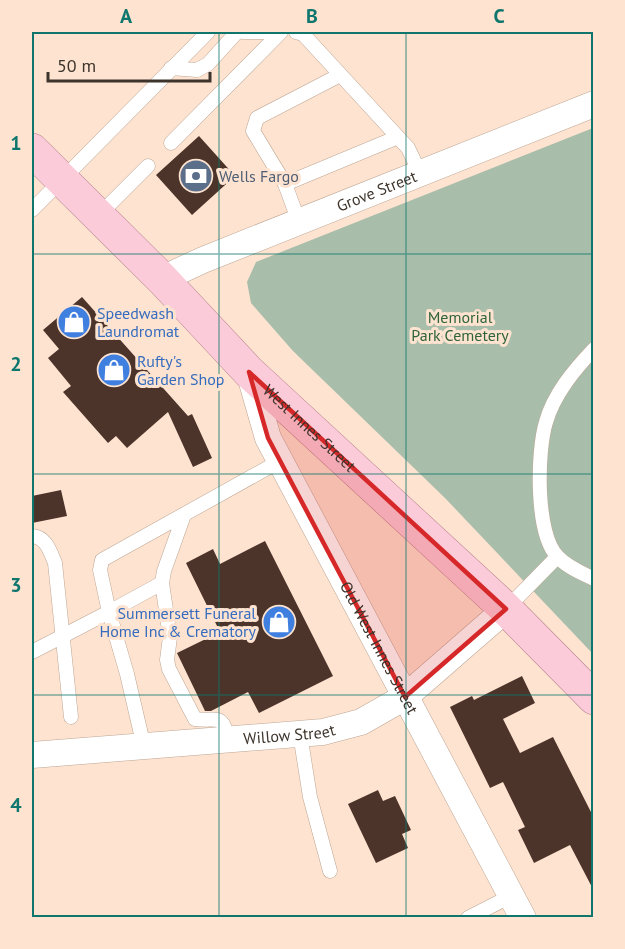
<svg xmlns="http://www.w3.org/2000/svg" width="625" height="949" font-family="'PT Sans',sans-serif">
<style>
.green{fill:#a8beab}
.building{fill:#4c342a}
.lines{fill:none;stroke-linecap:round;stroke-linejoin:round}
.service-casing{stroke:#bea694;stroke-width:15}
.minor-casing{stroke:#bea694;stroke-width:27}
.primary-casing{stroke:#b7808c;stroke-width:34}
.service{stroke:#fff;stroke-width:14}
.minor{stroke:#fff;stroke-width:26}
.primary{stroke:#fbcbd9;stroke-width:33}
.marked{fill:#d62828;fill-opacity:0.2;stroke:#d62828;stroke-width:4.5;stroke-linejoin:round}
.grid{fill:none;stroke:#0f766e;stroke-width:1.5;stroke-opacity:0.55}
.labels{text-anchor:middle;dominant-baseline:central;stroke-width:6;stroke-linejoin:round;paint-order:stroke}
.service-label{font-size:16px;fill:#4e5e75;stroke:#fde3d0;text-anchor:start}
.street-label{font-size:16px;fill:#3d342c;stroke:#fde3d0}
.shop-label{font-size:16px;fill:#366cbe;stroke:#fde3d0;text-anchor:start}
.park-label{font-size:16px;fill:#2f643b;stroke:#fde3d0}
.neatline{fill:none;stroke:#0f766e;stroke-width:2}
.grid-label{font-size:20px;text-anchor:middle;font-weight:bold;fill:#0f766e}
</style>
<rect width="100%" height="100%" fill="#fde3d0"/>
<!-- green -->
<path class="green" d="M593 128V654L445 498 293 351 251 303 247 282 256 262Z"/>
<!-- building -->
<path class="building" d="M199 136 235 176 192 215 156 175Z
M82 297 188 416 192 414 212 458 193 467 168 412 127 448 116 436 108 443 63 392 71 386 48 358 59 349 43 330Z
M61 490 67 516 32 523V496Z
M265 541 333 676 259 713 248 692 211 711H205L177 653 220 632 186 563 213 549 220 564Z
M522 676 535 703 503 719 520 753 553 737 594 818V891L570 845 534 863 518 830 525 827 503 782 490 788 450 707 472 696 474 700Z
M378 790 383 801 395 796 411 830 402 834 408 848 376 863 348 804Z"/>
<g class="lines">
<defs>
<path id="service" d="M243 32H269
M296 32 303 34 408 148 420 173
M171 68 197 70 208 64 237 32
M171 143 281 32
M285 184 253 131 257 118 340 75
M32 210 208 32
M98 216 148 166
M299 222 285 184 398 137
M594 349C574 370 554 394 546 422 537 451 535 535 558 557 567 567 582 573 594 579
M184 515 164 571 162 583 109 612 100 570 102 560 280 461
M32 536C46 537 50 551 55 563L71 717
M162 583 170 637 167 660 169 669 195 719C219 722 221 712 229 740
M506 609 557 557
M32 652 109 612 127 674 144 747
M300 734 310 797 330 871
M468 918 511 896"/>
<g id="minor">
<path id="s1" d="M162 279 203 260 594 104"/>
<path id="s2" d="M249 372 268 438 523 918"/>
<path id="s3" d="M32 755 323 732 361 722 405 697 506 609"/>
</g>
<g id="primary">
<path id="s4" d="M32 150 162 279 249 372 506 609 594 698"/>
</g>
</defs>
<!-- service casing -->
<use href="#service" class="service-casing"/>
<!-- minor casing -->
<use href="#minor" class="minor-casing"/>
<!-- primary casing -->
<use href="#primary" class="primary-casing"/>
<!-- service -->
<use href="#service" class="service"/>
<!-- minor -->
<use href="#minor" class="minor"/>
<!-- primary -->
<use href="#primary" class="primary"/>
</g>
<!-- marked area -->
<path class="marked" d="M249 372 506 609 405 697 268 438Z"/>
<!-- grid -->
<path class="grid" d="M219 32V918M406 32V918M32 254H594M32 474H594M32 695H594"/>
<!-- icons -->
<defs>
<symbol id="bank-disc" viewBox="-11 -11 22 22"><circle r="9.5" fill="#5c6f8a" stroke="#fde3d0"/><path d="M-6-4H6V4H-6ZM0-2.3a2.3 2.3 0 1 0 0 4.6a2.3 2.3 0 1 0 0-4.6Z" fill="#fff"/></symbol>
<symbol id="shop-disc" viewBox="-11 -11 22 22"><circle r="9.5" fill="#3f7fe0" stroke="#fde3d0"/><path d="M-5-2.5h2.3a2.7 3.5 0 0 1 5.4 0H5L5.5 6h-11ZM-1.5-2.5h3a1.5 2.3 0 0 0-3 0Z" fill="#fff"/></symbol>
</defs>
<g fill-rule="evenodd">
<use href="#bank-disc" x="177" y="157" width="38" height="38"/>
<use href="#shop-disc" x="55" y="303" width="38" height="38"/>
<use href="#shop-disc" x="95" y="351" width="38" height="38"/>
<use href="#shop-disc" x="260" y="603" width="38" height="38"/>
</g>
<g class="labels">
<!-- service labels -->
<g class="service-label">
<text x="219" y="176">Wells Fargo</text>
</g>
<!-- street labels -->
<g class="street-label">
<text stroke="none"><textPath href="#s1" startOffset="232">Grove Street</textPath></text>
<text stroke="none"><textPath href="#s4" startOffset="393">West Innes Street</textPath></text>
<text stroke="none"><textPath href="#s2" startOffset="306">Old West Innes Street</textPath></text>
<text stroke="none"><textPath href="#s3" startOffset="258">Willow Street</textPath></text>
</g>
<!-- shop labels -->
<g class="shop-label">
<text x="97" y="313">Speedwash<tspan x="97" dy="18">Laundromat</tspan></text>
<text x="137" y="361">Rufty's<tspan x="137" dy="18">Garden Shop</tspan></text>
<text x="256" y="613" text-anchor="end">Summersett Funeral<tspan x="256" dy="18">Home Inc &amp; Crematory</tspan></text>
</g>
<!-- park labels -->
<g class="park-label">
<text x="460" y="317">Memorial<tspan x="460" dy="18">Park Cemetery</tspan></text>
</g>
</g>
<!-- border -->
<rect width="625" height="949" fill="none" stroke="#fde3d0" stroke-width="66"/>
<!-- scale -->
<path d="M48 72v9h162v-9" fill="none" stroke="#3d342c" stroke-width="3"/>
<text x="57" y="72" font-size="18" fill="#3d342c" stroke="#fde3d0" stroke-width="4.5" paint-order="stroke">50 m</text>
<rect x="33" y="33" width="559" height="883" class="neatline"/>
<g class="grid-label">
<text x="126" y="23">A</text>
<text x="312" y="23">B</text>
<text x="499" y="23">C</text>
<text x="16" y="150">1</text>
<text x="16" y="371">2</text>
<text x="16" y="592">3</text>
<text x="16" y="812">4</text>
</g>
</svg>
